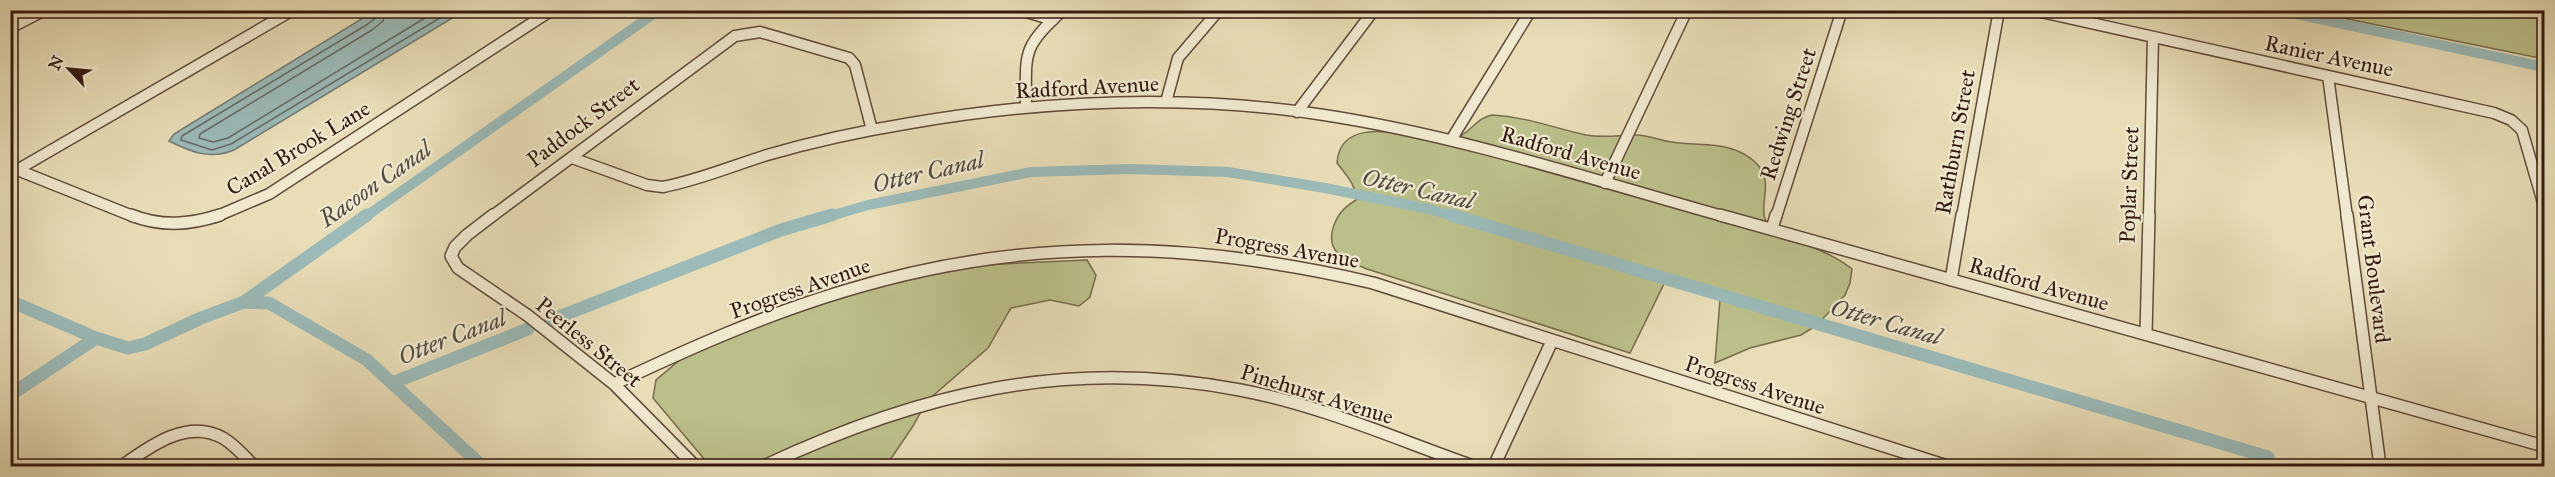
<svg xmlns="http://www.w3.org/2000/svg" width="2555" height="477" font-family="'IM FELL Great Primer',serif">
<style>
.green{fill:#bbbf8a;stroke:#776c4d;stroke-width:1.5}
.water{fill:#9bbab8;stroke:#717a75;stroke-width:1.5}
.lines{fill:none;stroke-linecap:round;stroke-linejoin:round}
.shore{stroke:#676a64;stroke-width:1.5}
.canal-far1{stroke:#9bbab8;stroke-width:10}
.canal{stroke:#9bbab8;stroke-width:13}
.minor-far1-casing{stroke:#604b3a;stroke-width:13}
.minor-casing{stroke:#604b3a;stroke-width:14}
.minor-far1{stroke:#f0e9d0;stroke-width:10}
.minor{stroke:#f0e9d0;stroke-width:11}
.labels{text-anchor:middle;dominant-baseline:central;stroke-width:4.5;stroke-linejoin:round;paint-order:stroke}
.street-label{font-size:22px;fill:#331a10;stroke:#f0e9d0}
.water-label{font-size:24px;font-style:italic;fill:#524a42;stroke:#f0e9d0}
</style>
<rect width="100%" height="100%" fill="#e8ddb7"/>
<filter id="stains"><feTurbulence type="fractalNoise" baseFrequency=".00333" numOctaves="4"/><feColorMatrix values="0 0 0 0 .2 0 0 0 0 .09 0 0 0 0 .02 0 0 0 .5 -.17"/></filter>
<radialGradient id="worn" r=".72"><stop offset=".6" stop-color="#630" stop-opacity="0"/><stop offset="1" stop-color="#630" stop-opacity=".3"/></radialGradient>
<!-- green -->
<path class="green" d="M2308 11H2544V59Z
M1492 115C1527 117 1554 128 1586 135 1603 138 1620 135 1637 135 1649 135 1660 141 1672 142 1702 147 1731 140 1755 162 1782 187 1744 214 1781 238 1787 241 1796 242 1803 244 1821 250 1837 257 1852 269L1850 283 1845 295 1816 326 1801 335 1750 348 1715 363 1720 299 1665 282 1630 353 1367 269C1345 260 1324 253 1334 225 1339 212 1345 207 1356 200 1356 184 1346 175 1337 163 1341 106 1427 145 1454 139 1469 135 1476 118 1492 115Z
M1087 260 1096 275 1090 297 1079 306 1050 300 1011 308 988 348 927 401 913 426 886 466H710L653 398 656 380 681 359 776 311 960 266Z"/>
<!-- water -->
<path class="water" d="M376 10 464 11 234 150C210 160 191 152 169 141L174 134Z"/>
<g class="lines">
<!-- shore -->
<path class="shore" d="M378 10 377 17 368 24 182 136 181 140 212 150 231 144 453 10
M386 10 383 21 372 30 200 134 199 138 213 142 228 138 438 10"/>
<!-- canal-far1 -->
<path class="canal-far1" d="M2277 10 2544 67
M365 217 659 10
M827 217 868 205 1031 172 1130 169 1228 172 1325 188 1429 209 1456 217"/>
<!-- canal -->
<path class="canal" d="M1451 215 2268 457
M10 301 96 338 10 395
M244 302 269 303 367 360 482 466
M551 320 781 230 832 215
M96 338 128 348 145 344 201 318 244 302 367 215
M392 383 528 329"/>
<defs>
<path id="minor-far1" d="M1020 10 1053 20
M2033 10 2494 113 2511 120 2522 130 2544 206
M10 28 45 10
M2328 76 2347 217
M1166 102 1178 58 1219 10
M1026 107C1026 52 1021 49 1063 10
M1297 112 1374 10
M1451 140 1531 10
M572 158 647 185 663 187C699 180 732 166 767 155 815 141 862 131 911 123 1046 100 1188 94 1324 115 1461 136 1593 180 1726 217
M10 167 135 217
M17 170 293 10
M1605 183 1687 10
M215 217 269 194 552 10
M491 217 735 36 760 32 849 58 855 65 872 130
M1776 217 1842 10
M1962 217 1999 10
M2149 217 2153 37"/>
<path id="minor" d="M131 215C161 227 189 225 220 215
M493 215 467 235 455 247 451 256 458 268 527 315 614 384 695 466
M1720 215 2544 446
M2347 215 2380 466
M1772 229 1776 215
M1951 280 1962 215
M2146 334 2149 215
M614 384C688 349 762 316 841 292 1022 236 1190 240 1373 283L1947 466
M122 466C150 446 188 418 223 438 235 445 244 456 254 466
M764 466C920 393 1067 357 1240 390 1320 405 1396 439 1473 466
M1494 466 1552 341"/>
</defs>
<!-- minor-far1 casing -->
<use href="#minor-far1" class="minor-far1-casing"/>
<!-- minor casing -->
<use href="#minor" class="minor-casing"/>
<!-- minor-far1 -->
<use href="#minor-far1" class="minor-far1"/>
<!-- minor -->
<use href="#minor" class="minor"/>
</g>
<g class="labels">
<!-- street labels -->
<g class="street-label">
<text transform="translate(2329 56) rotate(12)">Ranier Avenue</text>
<text transform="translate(1087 87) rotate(-3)">Radford Avenue</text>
<text transform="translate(1788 114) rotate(-72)">Redwing Street</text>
<text transform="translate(583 122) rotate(-37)">Paddock Street</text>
<text transform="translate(1955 142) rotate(-80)">Rathburn Street</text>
<text transform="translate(298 148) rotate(-31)">Canal Brook Lane</text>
<text transform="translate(1571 153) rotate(16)">Radford Avenue</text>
<text transform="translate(2129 185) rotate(-88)">Poplar Street</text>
<text transform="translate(1287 248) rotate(10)">Progress Avenue</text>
<text transform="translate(2374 269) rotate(83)">Grant Boulevard</text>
<text transform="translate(2039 284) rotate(16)">Radford Avenue</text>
<text transform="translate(800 288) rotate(-19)">Progress Avenue</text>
<text transform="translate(589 342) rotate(39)">Peerless Street</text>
<text transform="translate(1755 385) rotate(18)">Progress Avenue</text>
<text transform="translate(1317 394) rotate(17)">Pinehurst Avenue</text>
</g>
<!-- water labels -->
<g class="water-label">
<text transform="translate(928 172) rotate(-13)">Otter Canal</text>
<text transform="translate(375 184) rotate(-35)">Racoon Canal</text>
<text transform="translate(1418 189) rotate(13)">Otter Canal</text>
<text transform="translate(1886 322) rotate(16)">Otter Canal</text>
<text transform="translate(452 337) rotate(-21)">Otter Canal</text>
</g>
</g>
<!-- margin -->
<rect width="2555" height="477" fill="none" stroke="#e8ddb7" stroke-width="36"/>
<rect x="12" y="12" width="2531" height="453" fill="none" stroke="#331a10" stroke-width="3"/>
<rect x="18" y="18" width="2519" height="441" fill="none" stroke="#331a10" stroke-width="1.5"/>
<!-- north arrow -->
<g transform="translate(69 69) rotate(296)" stroke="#f0e9d0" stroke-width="4.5" paint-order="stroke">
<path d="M0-4.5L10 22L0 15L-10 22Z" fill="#331a10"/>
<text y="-9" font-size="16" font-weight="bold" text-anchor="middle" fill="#331a10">N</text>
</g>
<rect width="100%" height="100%" filter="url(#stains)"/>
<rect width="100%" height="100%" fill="url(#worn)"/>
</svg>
